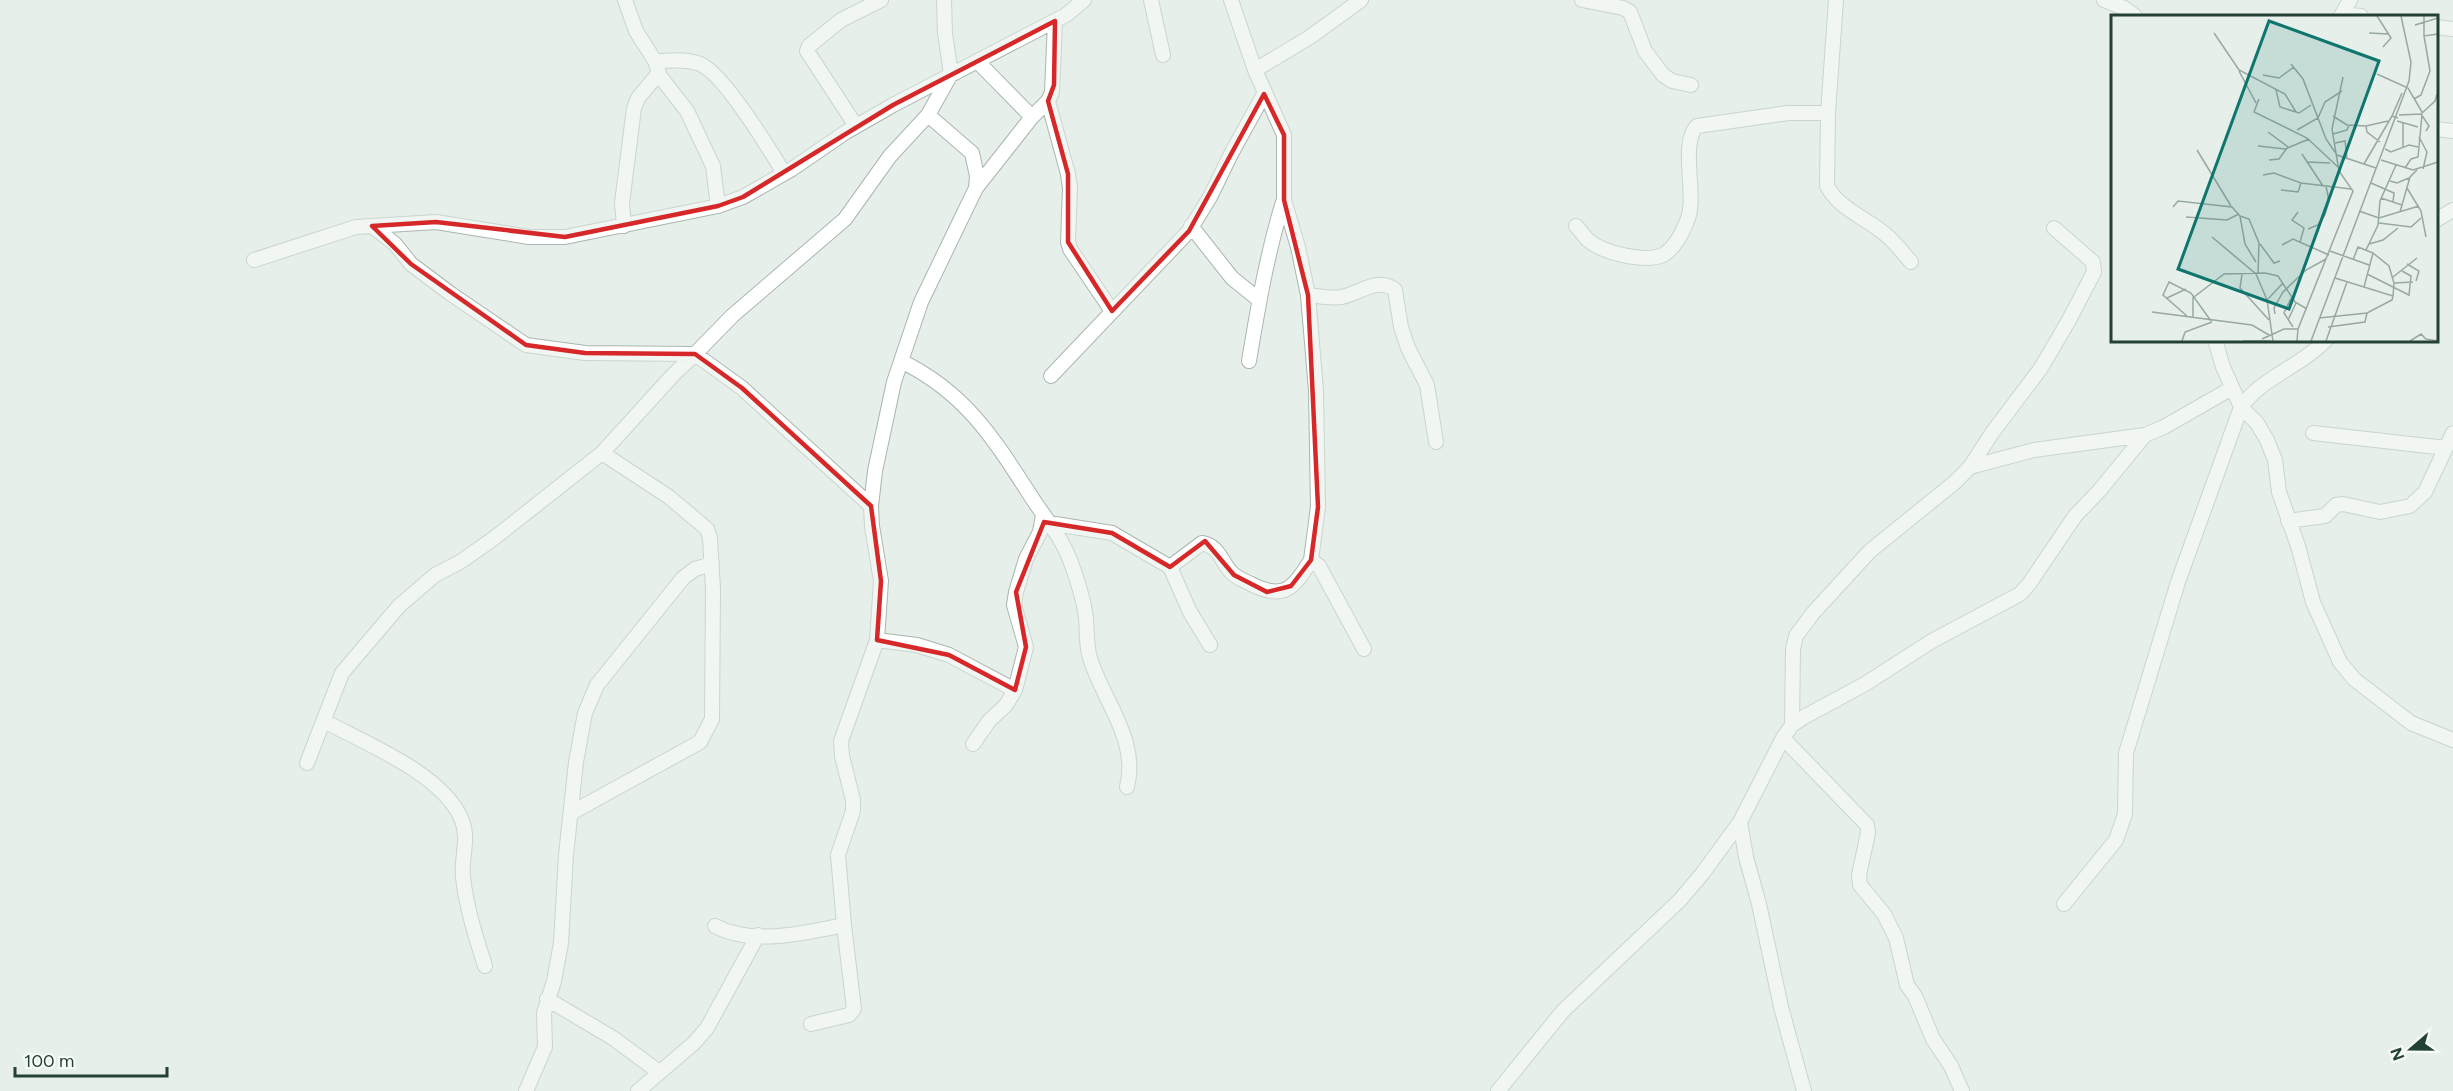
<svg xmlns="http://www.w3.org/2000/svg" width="2453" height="1091" font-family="Figtree,sans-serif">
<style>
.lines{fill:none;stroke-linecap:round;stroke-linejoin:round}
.minor-casing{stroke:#a8b7af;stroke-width:16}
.minor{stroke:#fff;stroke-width:14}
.marked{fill:none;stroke:#d62828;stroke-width:4.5;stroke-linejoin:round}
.inset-road{fill:none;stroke:#98a9a1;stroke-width:1.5}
.view{fill:#0f766e;fill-opacity:0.15;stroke:#0f766e;stroke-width:3}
.inset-edge{fill:none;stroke:#244135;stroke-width:3}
</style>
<rect width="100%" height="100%" fill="#e6efe9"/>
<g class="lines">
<defs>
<path id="minor" d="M1151 0 1163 55
M1231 0 1255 70 1284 135V200L1298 247 1308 295 1316 391 1318 507 1311 560 1319 566 1364 649
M1582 0 1623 8 1630 12 1645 51 1663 75 1672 81 1691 85
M1836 0 1828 113 1827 186C1840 210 1865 217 1885 234 1895 242 1903 253 1911 262
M2104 0 2124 8 2135 16
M2342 14 2361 16
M2341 16 2350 0
M2436 27 2453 29
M655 61C669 61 687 58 700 64 723 73 770 150 784 173
M977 61 1032 117
M1255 70 1310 37 1361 0
M659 75 687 111 713 166 718 206
M1048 101 1068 174 1070 188 1068 242 1070 249 1112 311
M928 115 972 153 977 176 976 188
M856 126 807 51 809 46 841 20 881 0
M2436 129 2453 131
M2436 220 2453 210
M372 226 395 244 411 264 451 294 526 345 585 353 695 354 732 316 845 219 890 156 928 115 951 74 945 33 944 0
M624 226 622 203 634 108 638 98 659 73 655 61 636 31 625 0
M1191 226 1232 278 1258 299
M1576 226C1580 230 1584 236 1588 240 1603 253 1645 263 1663 255 1674 249 1683 232 1687 221 1698 197 1679 144 1697 126L1788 113H1828
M254 260 356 227 436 222 529 237H565L718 206 743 197 792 169 846 132 893 105 1066 15 1084 0
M1308 295C1319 296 1331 299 1341 297 1359 294 1378 276 1395 290L1401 327 1408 348 1427 385 1436 442
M2215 340 2223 367 2241 407 2257 423 2267 440 2275 460 2279 492 2298 546 2313 602 2340 662 2354 679 2411 723 2453 740
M901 361C968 394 995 441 1034 501 1047 520 1062 539 1070 560 1077 578 1083 598 1086 617 1087 630 1086 645 1090 658 1103 701 1139 739 1127 787
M1249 361C1258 307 1267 254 1283 202
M1051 376 1189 231 1210 197 1231 154 1264 94
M2313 433 2446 448
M1970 467 1992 433 2041 368 2069 320 2094 272 2093 262 2054 228
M2288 521 2325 516 2336 505 2343 504 2380 512 2410 506 2425 492 2453 433
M1049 523 1112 533 1170 567 1190 612 1210 645
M1170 567 1202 543C1219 546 1221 561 1231 572 1236 578 1245 581 1251 584 1284 601 1294 588 1311 560
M877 640 917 645 949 655 1015 690
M324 721C365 743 442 774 461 818 470 838 461 856 463 877 466 907 476 937 485 966
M1792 725 1793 649 1796 636 1813 613 1870 551 1954 483 1970 467 2034 450 2145 435 2164 427 2232 388
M1783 738 1867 825 1868 833 1859 875 1860 885 1884 914 1896 938 1907 985 1915 996 1933 1039 1951 1066 1962 1091
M973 744 989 721 1006 705 1015 690 1026 647 1014 605 1016 592 1026 559 1040 532 1043 515
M307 763 342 673 399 606 435 575 460 562 493 539 602 453 673 375 695 354 742 388 871 506
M571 813 700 742 712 719 713 589 710 538 707 529 669 497 602 453
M2064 904 2116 840 2125 814 2126 753 2178 582 2241 407C2262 377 2300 367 2326 340
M715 926C752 946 805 933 844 925L838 855 853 811V800L842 756 841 741 877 640 881 581 872 526 871 506 875 471 894 382 921 302 976 188 1032 117 1048 101 1052 92 1055 21
M547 999 613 1038 659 1072
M811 1024 849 1015 854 1009 844 925
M526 1091 545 1047 544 1013 554 981 561 943 566 855 576 762 585 713 597 685 683 578 695 569 712 564
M638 1091 694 1043 707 1028 758 935
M1498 1091 1563 1011 1680 900 1702 874 1740 822
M1804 1091 1781 1007 1759 904 1746 857 1740 822 1783 738 1792 725 1804 717 1865 684 1932 641 2020 594 2029 584 2075 516 2099 491 2145 435"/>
</defs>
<!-- minor casing -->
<use href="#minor" class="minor-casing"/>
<!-- minor -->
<use href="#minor" class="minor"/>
</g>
<!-- marked area -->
<path d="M0 0H2453V1091H0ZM1055 21 1054 85 1048 101 1068 174V242L1112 311 1189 231 1264 94 1284 135V200L1308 295 1318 507 1311 560 1291 586 1267 592 1234 575 1205 541 1170 567 1112 533 1044 522 1016 592 1026 647 1015 690 949 655 877 640 881 581 871 506 742 388 695 354 585 353 526 345 411 264 372 226 436 222 565 237 718 206 743 197 893 105Z" fill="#e6efe9" fill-opacity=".55" fill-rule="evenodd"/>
<path class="marked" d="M1055 21 1054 85 1048 101 1068 174V242L1112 311 1189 231 1264 94 1284 135V200L1308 295 1318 507 1311 560 1291 586 1267 592 1234 575 1205 541 1170 567 1112 533 1044 522 1016 592 1026 647 1015 690 949 655 877 640 881 581 871 506 742 388 695 354 585 353 526 345 411 264 372 226 436 222 565 237 718 206 743 197 893 105Z"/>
<!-- overview -->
<g transform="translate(2111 15)">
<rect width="327" height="327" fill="#e6efe9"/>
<path class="inset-road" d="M266 1 280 23 272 32M313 1V21L327 19M304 10 327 3M103 18 128 55 174 79 185 97M258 18 278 19M180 49 192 64 207 103 186 115M128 56 145 88M266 59 297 73 311 97M152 60 168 63 183 52M165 75 169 92 188 98 200 90M231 76 214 87 207 103 215 124 226 140 265 153M148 84 143 97 196 123 227 152M303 84 310 80 319 56 313 21M310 99 318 111 315 116M288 100 310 99 324 86 326 79M222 101 236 110 255 111 277 106M281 101 291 78M286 106 307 112M292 108V132M255 111 256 117 269 127M157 117 177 132M222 119 236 115 238 110M308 122 316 137 312 154M224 128 234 126 236 143M147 131 174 134 198 124M274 134 280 137 298 130 307 132M86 135 120 191M191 139 212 171M158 145 168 144 176 133M270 145 302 155 327 147M196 147 219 148M253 149 281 101 287 103M294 153 300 144 307 142 311 100M152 160 163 158 190 168 240 174M279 166 286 168 298 163M260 168 283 178 282 187M296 173 310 196 315 222M170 175 187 177 190 168M270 183 291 190M62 192 67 186 121 192 129 201 134 229 145 247M248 196 268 203 308 191M187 197 181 205 193 213 189 227M289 197 299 162 306 155M129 201 138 204 148 228 147 258M75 202 116 205 128 199M268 208 300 212 310 203M197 214 207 210 214 200 218 186 215 171M101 222 145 259 156 285 162 326M149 229 163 248 169 246M258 229 272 225 287 213M171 230 182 224 218 240M255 235 267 210 269 186 285 150M219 236 258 250M262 238 278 251 283 268 282 281M242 245 247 232 262 238 253 272M296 249 308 256 305 266M131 259 129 273 158 305M256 259 298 280 300 261 291 256M282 262 306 243M283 268 302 267M82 282V302M83 282 113 259 154 258 167 261 184 287 196 294M56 283 75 274M180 283 173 298 182 312M157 284 172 268M41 297 141 310 158 320M164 299 163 293 172 277 195 255 215 244M76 301 52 280 58 267 80 278 100 306M208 303 256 298 281 285 282 281 224 263M177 305 185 288M217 312 254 307 256 298M151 324 173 314H187M71 326 74 317 101 307M132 326H160M186 326 187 314 242 176 228 156 221 114 232 62M200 326 298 66 300 47 290 1M215 326 236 267M299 326 310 319 315 324 327 326"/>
<path class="view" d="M158 6 268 46 178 294 67 254Z"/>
<rect width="327" height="327" class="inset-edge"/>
</g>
<!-- north arrow -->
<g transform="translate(2411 1049) rotate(250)" stroke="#f7fbf8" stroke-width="4.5" paint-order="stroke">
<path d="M0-4.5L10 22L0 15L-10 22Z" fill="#244135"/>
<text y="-9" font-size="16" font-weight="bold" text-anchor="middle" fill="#244135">N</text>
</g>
<!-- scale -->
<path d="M15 1067v9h152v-9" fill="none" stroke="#244135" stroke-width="3"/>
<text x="24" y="1067" font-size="18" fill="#244135" stroke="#f7fbf8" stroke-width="4.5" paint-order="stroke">100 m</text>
</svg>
